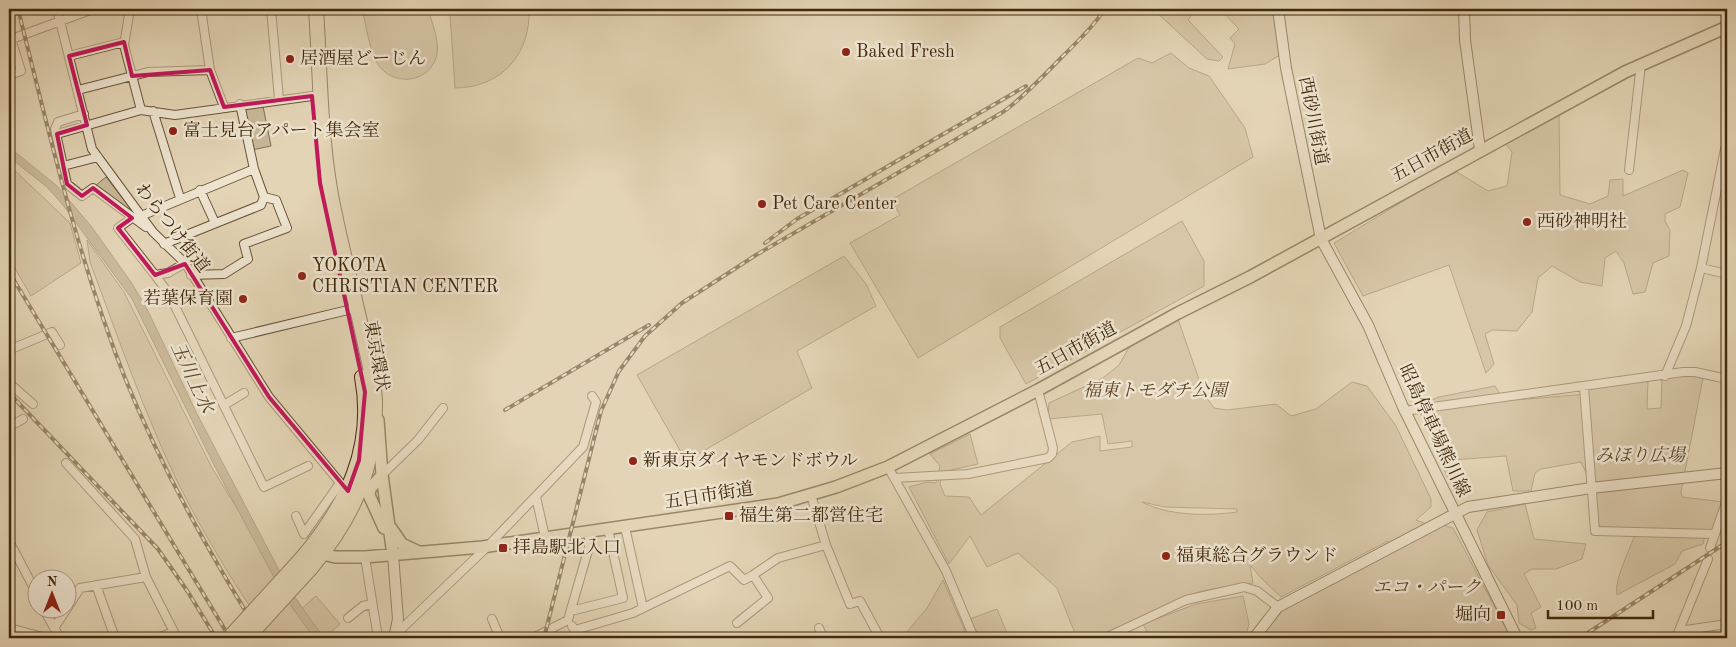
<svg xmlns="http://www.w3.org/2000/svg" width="1736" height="647" font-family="'Old Standard TT','Noto Serif JP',serif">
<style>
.green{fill:#c7b798;stroke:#847052;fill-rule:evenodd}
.water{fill:#ac9a7c;stroke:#816d4f}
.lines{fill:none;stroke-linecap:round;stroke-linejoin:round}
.street-casing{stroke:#6a5436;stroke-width:10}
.secondary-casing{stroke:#41290c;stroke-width:12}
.primary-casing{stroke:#41290c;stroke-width:14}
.highway-casing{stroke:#41290c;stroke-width:16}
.street{stroke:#ede3cf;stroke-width:8}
.secondary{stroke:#ede3cf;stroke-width:10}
.primary{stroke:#e3d4b5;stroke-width:11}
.highway{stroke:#e3d4b5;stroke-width:14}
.rail-casing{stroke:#41290c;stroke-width:4}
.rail{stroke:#ede3cf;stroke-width:2;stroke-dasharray:5.5;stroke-linecap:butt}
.highway-bridge-casing{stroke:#41290c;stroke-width:16;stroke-linecap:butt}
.highway-bridge{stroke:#e3d4b5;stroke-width:14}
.marked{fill:none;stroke:#c2185b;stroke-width:4;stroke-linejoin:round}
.poi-dot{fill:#8f2418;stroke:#ede3cf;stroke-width:2}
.labels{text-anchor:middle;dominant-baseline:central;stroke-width:5;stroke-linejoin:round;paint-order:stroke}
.poi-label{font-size:18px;fill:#41290c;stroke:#ede3cf;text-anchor:start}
.street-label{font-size:18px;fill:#41290c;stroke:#ede3cf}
.park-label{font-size:18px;font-style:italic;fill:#5c4528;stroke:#ede3cf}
.water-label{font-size:19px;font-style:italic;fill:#5c4528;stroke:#ede3cf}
</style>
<rect width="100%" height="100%" fill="#e3d4b5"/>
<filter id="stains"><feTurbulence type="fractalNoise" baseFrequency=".004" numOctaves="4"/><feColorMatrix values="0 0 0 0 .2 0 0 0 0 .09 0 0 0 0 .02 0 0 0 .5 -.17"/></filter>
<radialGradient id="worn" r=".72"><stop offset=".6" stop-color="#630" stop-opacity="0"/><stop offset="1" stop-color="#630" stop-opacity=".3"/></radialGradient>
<!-- green -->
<path class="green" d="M362 9H428C432 23 439 39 437 54 432 81 397 88 380 67 370 56 366 24 362 9Z
M455 9H529C531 54 501 88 455 88L450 14Z
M1153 9H1196L1188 20 1223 57 1219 61 1207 59Z
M1220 9H1273L1280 55 1265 64 1228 69 1235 44 1230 38 1239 29Z
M1171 53 1189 68 1209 76 1245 128 1253 157 918 358 850 243 900 215 891 200 1138 58 1152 63Z
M263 106 271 146 252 150 245 108Z
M1559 114 1560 195 1590 204 1608 196 1610 180 1623 179V196L1683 170 1688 173 1680 207 1665 214V221L1670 230 1669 256 1653 263 1645 292 1633 294 1624 263 1616 251 1605 258 1602 286 1580 282 1552 266 1538 278 1532 312 1517 331 1492 330 1485 334 1494 364 1486 373 1449 265 1363 296 1334 243 1430 185 1457 172 1488 191 1507 186 1512 152 1505 143Z
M9 165 70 223 81 263 31 296 9 258Z
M106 177 141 222 96 185Z
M1182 221 1204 261V286L1026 384 1000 338V327Z
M87 240 124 292 212 468 300 610 316 596 340 624 327 636 330 638H271C237 589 206 538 179 485 144 413 118 337 90 262Z
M844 256 866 284 876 306 797 351 812 388 686 461 637 375Z
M1178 319 1204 394 1214 408 1227 410 1276 404 1291 416 1316 409 1352 382 1367 386 1396 426 1431 499V507L1416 520 1437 528 1443 525 1453 528 1511 638H1260L1282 610 1395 548 1388 541 1281 597 1260 577 1250 565 1253 583C1233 586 1211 588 1192 594 1161 604 1117 638 1086 638L1085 634 1076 636 1057 588 1018 553 987 567 970 536 949 564 909 487 927 482 936 483 940 466 930 454 970 434 978 464 942 472 940 484 945 496 969 497 981 515 1072 442 1100 436V451L1132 447V441L1108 444 1102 414 1048 419 1049 403 1103 378 1119 365 1131 344ZM1142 502 1165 507 1237 509V512C1207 516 1169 516 1142 502Z
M1692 375 1703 378 1681 492 1682 497 1724 502 1713 531H1706L1703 544 1682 551 1675 564 1617 595C1614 576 1632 549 1636 529L1598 526 1588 477 1581 462 1541 469 1535 473 1531 491H1513L1506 456 1452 460 1459 490 1453 489 1443 467 1435 420 1422 416 1414 407 1439 397 1495 386 1504 401 1587 394 1590 388 1648 380 1647 409 1661 408 1662 379Z
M1525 504 1534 539 1586 544 1582 559 1556 569H1532L1524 574 1541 607 1531 613 1536 628 1531 630 1519 623 1517 605 1488 565 1477 530 1487 512Z
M943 580 968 638H902L927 608Z
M1243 596 1249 624 1245 638H1150L1143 624 1196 604Z
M997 609 1009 638H978L970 619Z"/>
<!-- water -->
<path class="water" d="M9 147 57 186 91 226 131 282 147 309 196 412 289 589 324 638H314L284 596 215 467 132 299 63 205 47 187 9 157Z"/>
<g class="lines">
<defs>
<path id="street" d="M57 9 92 149 153 232 185 263 269 397 347 491
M130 9 124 45 141 110
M201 9 210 70 224 107
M271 9 279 99
M9 40 93 9
M69 56 124 42
M9 75 21 71 11 39
M78 90 148 72 210 70
M153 111 180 198
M84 114 58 122 55 129 67 184 82 196 93 188 146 227
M57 134 141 110 175 115 312 96
M63 166 98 157
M1629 170 1641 64
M200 190 215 223
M141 216 254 169
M132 218 118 228 155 275
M164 244 261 205 264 197
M185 263 168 273 155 275 169 294 264 487 308 466
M1701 268 1727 274
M191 275 224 274 248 259 244 244 287 228 276 200 264 197 254 169 240 104
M231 338 348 310
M9 350 52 332 60 345
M1665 376 1686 326 1701 268 1725 149
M9 383 33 404
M1584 387 1595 531 1714 534
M224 405 244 393
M1404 411 1683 372H1695L1727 379
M9 427 23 419
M66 463 135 539 146 577 80 588 68 607
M888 467 946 571 974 638
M382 475 418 440 443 408
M894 478 968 474 1048 458 1052 454 1053 448 1038 390
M811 495 826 545 850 604 860 601 880 638
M536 497 545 537
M296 516 304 534 340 483
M625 527 643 608
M9 541 38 596
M1710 548 1727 500
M365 557 378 638
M753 575 778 558 826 545
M146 577 177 638
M96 585 115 638
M44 610 60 638
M571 611 623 598 608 529
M348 618 363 606 372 604
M492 619 500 638
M572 626 580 638
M9 628 47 638
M54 628 66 610
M819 628 823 638
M575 630 633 613 730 566 744 580 753 575 768 598 737 623
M1679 631 1727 624
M395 635 487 547 583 447 596 402 592 396
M157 638 174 632
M533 638 568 620 589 547V532
M1105 638 1186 600 1244 587 1257 591 1278 607
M1676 638 1708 559"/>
<path id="secondary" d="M1278 9 1286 68 1321 239 1368 325 1403 407 1517 638
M1464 9 1465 40 1480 149
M393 555 398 619 394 638
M1254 638 1278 607 1468 507 1591 488 1727 473"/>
<path id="primary" d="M378 420 382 475 393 555
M382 475 370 489 369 495 384 528
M391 528 402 544 419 552
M318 549 323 554 335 557H365L482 547 778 504 836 487 888 467 1038 390 1178 313 1250 277 1625 72 1727 27"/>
<path id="highway" d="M302 558C347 505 375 447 362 377
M311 568C353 518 375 469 375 403 375 384 369 363 365 344 354 292 339 241 330 189 320 130 320 69 316 9"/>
</defs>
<!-- street casing -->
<use href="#street" class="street-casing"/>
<!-- secondary casing -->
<use href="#secondary" class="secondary-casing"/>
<!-- primary casing -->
<use href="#primary" class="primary-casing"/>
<!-- highway casing -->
<use href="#highway" class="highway-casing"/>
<!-- street -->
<use href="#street" class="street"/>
<!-- secondary -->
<use href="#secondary" class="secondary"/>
<!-- primary -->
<use href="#primary" class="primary"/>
<!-- highway -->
<use href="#highway" class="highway"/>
<defs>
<path id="rail" d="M18 9C49 133 78 259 125 378 162 470 210 554 262 638
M765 243 797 219 1026 86
M9 272 230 638
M9 393 158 549 188 592 216 638
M505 410 649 325
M544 638 601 411 619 371 645 336 682 303 756 255 1003 112C1025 96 1044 75 1063 56 1078 41 1093 27 1105 9
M1580 638 1727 542"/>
</defs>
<!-- rail casing -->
<use href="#rail" class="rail-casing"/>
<!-- rail -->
<use href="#rail" class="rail"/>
<defs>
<path id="highway-bridge" d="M229 638 302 558
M247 638 311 568"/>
</defs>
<!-- highway-bridge casing -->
<use href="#highway-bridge" class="highway-bridge-casing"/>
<!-- highway-bridge -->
<use href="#highway-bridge" class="highway-bridge"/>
</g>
<!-- marked area -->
<path d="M0 0H1736V647H0ZM124 42 132 76 210 70 224 107 312 96 320 183 365 392 359 460 348 491 269 397 185 264 155 275 118 228 132 218 93 188 82 196 67 184 57 134 87 125 69 56Z" fill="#e3d4b5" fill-opacity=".55" fill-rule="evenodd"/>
<path class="marked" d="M124 42 132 76 210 70 224 107 312 96 320 183 365 392 359 460 348 491 269 397 185 264 155 275 118 228 132 218 93 188 82 196 67 184 57 134 87 125 69 56Z"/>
<!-- markers -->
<g class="poi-dot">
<circle cx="846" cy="52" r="5"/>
<circle cx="290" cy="59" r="5"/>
<circle cx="173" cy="131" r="5"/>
<circle cx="762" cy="204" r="5"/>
<circle cx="1527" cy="222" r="5"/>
<circle cx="302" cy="276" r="5"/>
<circle cx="243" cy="299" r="5"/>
<circle cx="633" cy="461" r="5"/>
<rect x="724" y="511" width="10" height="10" rx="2.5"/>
<rect x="498" y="543" width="10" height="10" rx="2.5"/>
<circle cx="1166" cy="556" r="5"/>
<rect x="1496" y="610" width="10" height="10" rx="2.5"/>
</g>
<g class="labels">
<!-- poi labels -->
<g class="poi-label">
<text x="856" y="52">Baked Fresh</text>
<text x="300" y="59">居酒屋どーじん</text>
<text x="183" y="131">富士見台アパート集会室</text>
<text x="772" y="204">Pet Care Center</text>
<text x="1537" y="222">西砂神明社</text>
<text x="312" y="266">YOKOTA<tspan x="312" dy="21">CHRISTIAN CENTER</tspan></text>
<text x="233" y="299" text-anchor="end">若葉保育園</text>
<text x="643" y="461">新東京ダイヤモンドボウル</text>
<text x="739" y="516">福生第二都営住宅</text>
<text x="513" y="548">拝島駅北入口</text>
<text x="1176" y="556">福東総合グラウンド</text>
<text x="1491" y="615" text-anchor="end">堀向</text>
</g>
<!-- street labels -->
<g class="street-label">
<text transform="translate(1313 121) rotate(79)">西砂川街道</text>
<text transform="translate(1432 156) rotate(-29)">五日市街道</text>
<text transform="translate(172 228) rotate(52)">わらつけ街道</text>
<text transform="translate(1076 349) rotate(-29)">五日市街道</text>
<text transform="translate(376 356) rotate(80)">東京環状</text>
<text transform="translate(1434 431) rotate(65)">昭島停車場熊川線</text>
<text transform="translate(709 496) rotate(-9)">五日市街道</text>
</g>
<!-- park labels -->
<g class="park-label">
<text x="1155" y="391">福東トモダチ公園</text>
<text x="1640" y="456">みほり広場</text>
<text x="1427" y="588">エコ・パーク</text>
</g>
<!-- water labels -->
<g class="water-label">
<text transform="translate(191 378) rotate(65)">玉川上水</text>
</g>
</g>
<!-- margin -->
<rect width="1736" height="647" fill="none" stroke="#e3d4b5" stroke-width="30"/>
<rect x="10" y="10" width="1716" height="627" fill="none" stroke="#41290c" stroke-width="2.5"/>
<rect x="15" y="15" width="1706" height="617" fill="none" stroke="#41290c"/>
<!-- north arrow -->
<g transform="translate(52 594)"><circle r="24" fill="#ede3cf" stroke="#a89981"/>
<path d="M0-4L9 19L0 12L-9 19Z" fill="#8f2418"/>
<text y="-8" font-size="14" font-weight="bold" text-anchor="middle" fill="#41290c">N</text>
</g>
<!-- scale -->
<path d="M1548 610v8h105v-8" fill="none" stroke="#41290c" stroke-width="2.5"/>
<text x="1556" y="610" font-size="15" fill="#41290c" stroke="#ede3cf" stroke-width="4" paint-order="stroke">100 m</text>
<rect width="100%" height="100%" filter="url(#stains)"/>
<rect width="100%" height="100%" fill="url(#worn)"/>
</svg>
